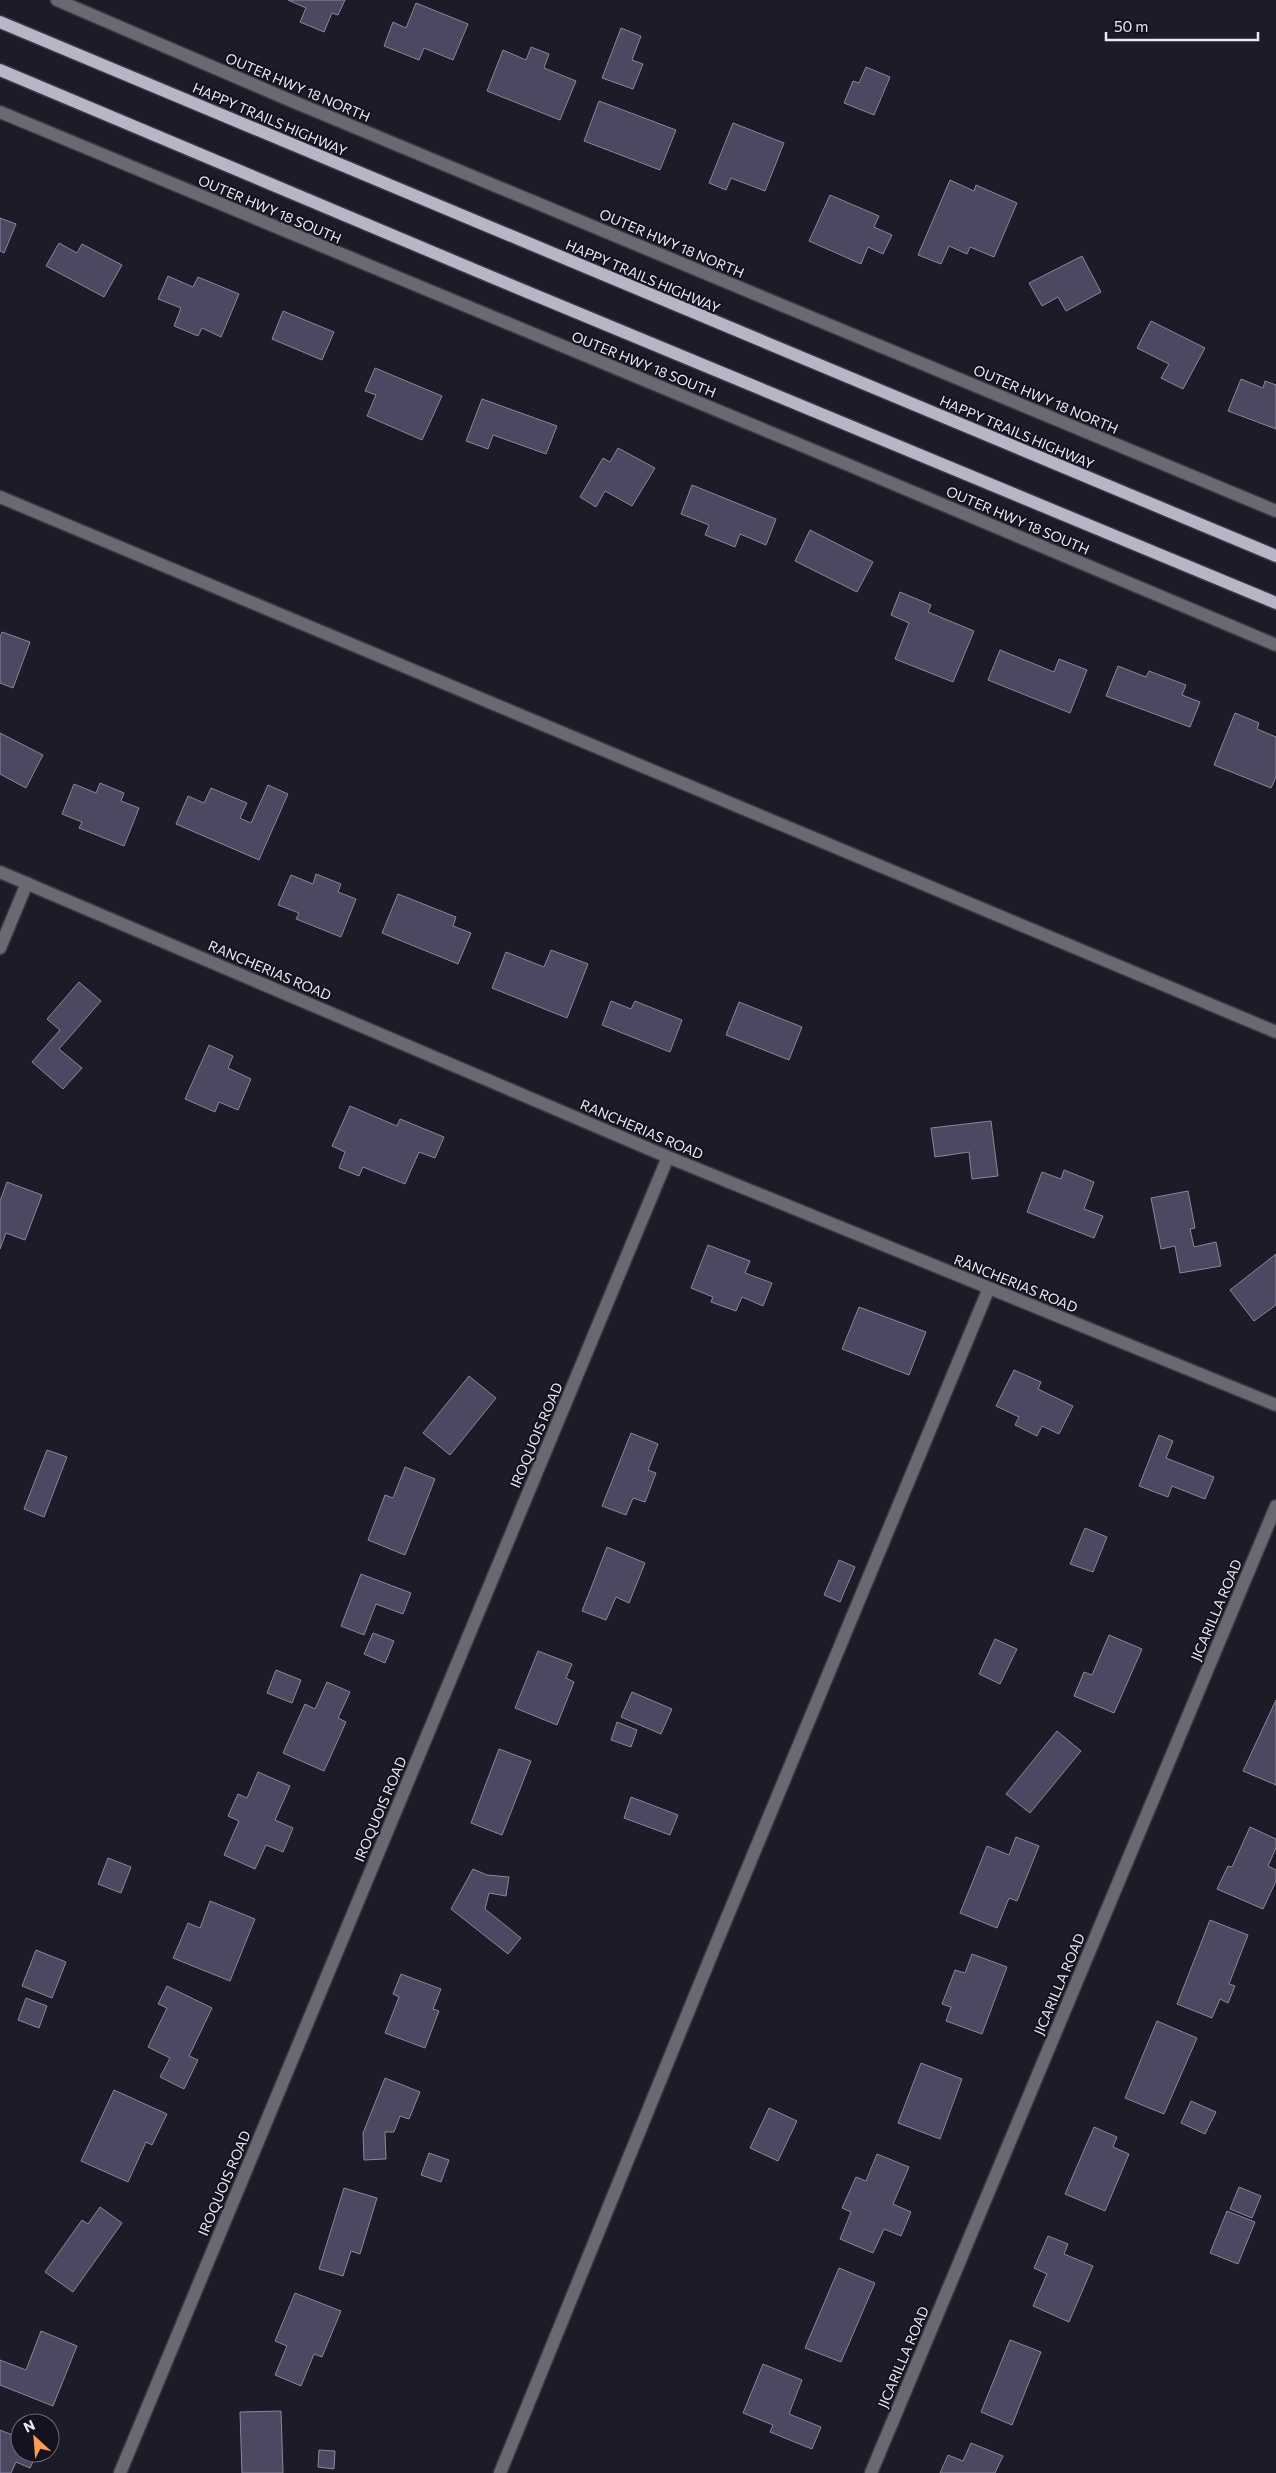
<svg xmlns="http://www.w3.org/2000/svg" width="1276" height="2473" font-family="Commissioner,sans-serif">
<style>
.building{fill:#4d4861;stroke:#898798}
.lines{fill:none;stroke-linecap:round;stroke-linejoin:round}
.minor-casing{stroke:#3b3845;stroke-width:15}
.major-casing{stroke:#3b3845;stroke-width:15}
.minor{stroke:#6a6971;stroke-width:12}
.major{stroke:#b8b6c6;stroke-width:12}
.labels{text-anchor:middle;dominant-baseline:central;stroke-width:4;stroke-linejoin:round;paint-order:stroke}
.street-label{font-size:14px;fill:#ebeaf4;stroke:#151220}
</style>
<rect width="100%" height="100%" fill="#1e1b29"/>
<!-- building -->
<path class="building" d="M288 0H345L338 15 332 13 324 32 300 22 306 8Z
M416 3 468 24 453 60 424 48 419 60 384 46 393 22 406 28Z
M621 28 641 36 632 60 643 64 633 89 602 78Z
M531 47 549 54 544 68 576 81 560 120 487 91 503 50 526 60Z
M866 67 890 77 874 115 844 103 853 81 859 83Z
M599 101 676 130 660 170 584 141Z
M733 123 784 143 765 191 731 178 726 190 709 183Z
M950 180 974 191 976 185 1017 203 994 257 970 247 967 254 949 246 941 264 918 255Z
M830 195 879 216 874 227 892 235 883 254 868 247 861 264 809 241Z
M0 218 16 224 4 253 0 251Z
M59 243 77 253 82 244 122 265 104 297 46 266Z
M1082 256 1101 292 1066 311 1058 297 1042 306 1029 283Z
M168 276 193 287 198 277 239 294 221 337 202 328 198 336 174 326 181 308 158 299Z
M283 311 334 332 322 360 272 339Z
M1151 321 1205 348 1183 389 1161 378 1169 364 1137 348Z
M375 368 442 396 422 440 367 416 376 395 365 391Z
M1241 379 1263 388 1265 381 1276 385V429L1228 411Z
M482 399 557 426 546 454 493 435 488 449 466 441Z
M618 448 655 468 632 506 605 491 596 507 580 497 603 458 610 462Z
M692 485 776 519 766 545 740 534 735 547 705 535 709 525 681 514Z
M810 530 873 562 857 592 795 561Z
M900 592 931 605 928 612 974 631 953 682 895 659 909 623 891 615Z
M2 632 30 642 13 688 0 683V637Z
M1000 650 1054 672 1059 659 1087 670 1070 713 988 680Z
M1118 666 1146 677 1149 671 1186 685 1182 695 1200 702 1190 727 1106 696Z
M1235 713 1259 723 1257 729 1276 737V777L1271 788 1214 765Z
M0 733 43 755 26 788 0 774Z
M100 783 124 793 121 801 139 808 124 846 79 828 82 822 62 814 74 784 96 793Z
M268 785 288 794 259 860 176 824 188 796 204 803 211 788 247 803 240 818 251 823Z
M316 874 341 884 338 892 356 899 341 937 296 919 299 913 278 905 291 875 313 884Z
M398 894 456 917 453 926 471 933 458 964 382 933Z
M551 950 588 964 567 1018 492 988 506 952 544 967Z
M79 982 101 1001 59 1049 82 1068 63 1089 32 1062 60 1030 47 1019Z
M611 1001 631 1009 635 1001 682 1020 670 1052 602 1025Z
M739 1002 802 1027 789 1060 726 1035Z
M209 1045 233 1056 228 1068 251 1079 238 1110 219 1102 215 1112 185 1099Z
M350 1106 397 1126 400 1119 444 1137 435 1158 419 1152 405 1184 363 1167 359 1176 339 1168 345 1152 332 1146Z
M991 1121 998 1176 972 1179 969 1152 935 1157 931 1128Z
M1064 1170 1094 1182 1084 1209 1103 1216 1094 1238 1027 1212 1042 1172 1061 1179Z
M7 1182 42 1195 25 1240 6 1233 0 1249V1201Z
M1188 1191 1195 1228 1190 1229 1194 1247 1216 1242 1221 1266 1180 1273 1175 1246 1161 1249 1151 1198Z
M708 1245 750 1261 745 1273 772 1283 763 1306 742 1297 736 1311 711 1302 713 1297 691 1288Z
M1276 1254V1305L1254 1321 1230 1290Z
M859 1307 926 1332 909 1375 842 1349Z
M1014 1370 1041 1382 1038 1389 1073 1406 1059 1434 1042 1426 1037 1436 1015 1425 1019 1417 996 1406Z
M469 1376 496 1398 450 1455 423 1433Z
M631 1433 658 1444 648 1470 656 1473 645 1502 633 1498 626 1515 602 1506Z
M1159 1435 1173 1441 1166 1458 1214 1477 1205 1499 1172 1486 1168 1497 1139 1486Z
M47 1450 67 1457 44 1517 24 1509Z
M405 1467 435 1479 405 1555 368 1540 385 1495 393 1498Z
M1085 1528 1107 1537 1093 1572 1070 1564Z
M607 1547 645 1563 629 1603 616 1597 606 1620 582 1611Z
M839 1560 855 1567 840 1602 824 1595Z
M361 1574 411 1593 403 1614 376 1604 364 1635 341 1626Z
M373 1633 394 1641 385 1663 364 1654Z
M1109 1635 1142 1649 1114 1713 1074 1696 1084 1672 1092 1675Z
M995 1639 1017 1649 1000 1684 979 1674Z
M538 1651 572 1664 566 1678 574 1682 557 1725 515 1708Z
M276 1670 301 1680 292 1703 267 1693Z
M327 1682 350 1692 338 1718 346 1722 324 1771 283 1753 305 1704 315 1709Z
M632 1692 672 1709 661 1734 621 1717Z
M1276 1700V1785L1243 1771Z
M617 1722 637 1730 631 1747 611 1740Z
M1057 1731 1081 1751 1030 1813 1006 1794Z
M499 1749 531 1761 502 1835 471 1823Z
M258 1772 290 1786 275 1820 293 1828 283 1852 266 1845 255 1869 224 1855 239 1821 228 1816 238 1794 247 1798Z
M631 1797 678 1815 670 1835 624 1818Z
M1250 1827 1276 1839V1848L1268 1866 1276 1870V1881L1263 1909 1217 1889 1228 1866 1232 1867Z
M1016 1837 1039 1846 1017 1901 1009 1898 997 1928 960 1913 987 1846 1009 1855Z
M108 1858 131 1867 121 1893 98 1884Z
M473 1869 487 1875 509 1877 506 1896 489 1893 485 1909 521 1938 508 1954 451 1909Z
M210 1901 255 1919 230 1981 173 1958 188 1923 200 1928Z
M1210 1920 1248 1935 1229 1984 1235 1986 1228 2003 1220 1999 1212 2018 1177 2004Z
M36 1950 66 1962 52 1998 22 1986Z
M972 1954 1007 1967 982 2034 946 2021 951 2007 942 2004 955 1970 965 1973Z
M401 1974 441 1989 433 2009 439 2011 425 2048 385 2033 399 1997 393 1994Z
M167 1986 212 2008 189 2056 198 2060 184 2089 160 2077 170 2058 148 2047 167 2008 158 2004Z
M26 1998 47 2006 39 2028 18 2020Z
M1157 2021 1197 2038 1164 2114 1125 2098Z
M921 2063 962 2079 940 2139 898 2123Z
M385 2078 420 2092 409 2119 400 2116 394 2132H385L386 2159 364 2160 363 2133Z
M114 2090 167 2114 152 2145 146 2142 128 2182 81 2161Z
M1191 2101 1216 2112 1205 2134 1181 2123Z
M769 2108 797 2121 778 2161 750 2148Z
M1094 2127 1117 2137 1113 2147 1129 2154 1105 2211 1065 2194Z
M429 2153 449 2160 441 2182 421 2175Z
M877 2154 909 2167 893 2204 911 2212 901 2236 884 2229 873 2253 840 2239 851 2212 842 2208 856 2177 866 2181Z
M1239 2187 1261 2196 1252 2218 1230 2209Z
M344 2188 377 2198 360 2254 351 2251 343 2276 319 2269Z
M100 2207 122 2223 73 2292 45 2272 82 2220 88 2224Z
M1227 2211 1255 2222 1238 2264 1210 2253Z
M1048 2236 1068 2244 1064 2254 1093 2266 1069 2322 1033 2306 1047 2274 1034 2268Z
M839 2268 875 2283 841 2362 805 2348Z
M295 2293 341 2311 322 2357 314 2354 301 2386 275 2375 287 2346 275 2341Z
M41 2331 77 2346 53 2406 0 2385V2360L26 2370Z
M1010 2340 1041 2352 1012 2425 981 2412Z
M763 2364 802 2380 789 2414 821 2427 812 2449 770 2432 773 2425 743 2413Z
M281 2411 283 2473H242L240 2412Z
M19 2429 20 2453H37L30 2468 16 2462 11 2473H0V2430L15 2436Z
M971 2443 1003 2456 995 2473H940L948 2455 963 2461Z
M319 2450 335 2451 334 2469 318 2467Z"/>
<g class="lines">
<defs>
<path id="minor" d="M57 0 287 99 1276 511
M0 112 851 466 1276 645
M0 497 1276 1032
M0 872 668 1157 1276 1405
M0 948 27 883
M120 2473 668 1157
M500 2473 716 1944 989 1288
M871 2473 1276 1506"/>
<path id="major" d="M0 22 1276 556
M0 70 489 276 1276 603"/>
</defs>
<!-- minor casing -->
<use href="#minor" class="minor-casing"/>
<!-- major casing -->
<use href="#major" class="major-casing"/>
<!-- minor -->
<use href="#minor" class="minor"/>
<!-- major -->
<use href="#major" class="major"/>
</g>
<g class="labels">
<!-- street labels -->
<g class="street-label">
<text transform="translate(298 87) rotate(23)">OUTER HWY 18 NORTH</text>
<text transform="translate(270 119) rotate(23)">HAPPY TRAILS HIGHWAY</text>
<text transform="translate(270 209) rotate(23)">OUTER HWY 18 SOUTH</text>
<text transform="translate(672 243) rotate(23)">OUTER HWY 18 NORTH</text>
<text transform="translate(643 276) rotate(23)">HAPPY TRAILS HIGHWAY</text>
<text transform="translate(644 364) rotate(22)">OUTER HWY 18 SOUTH</text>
<text transform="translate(1046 399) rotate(23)">OUTER HWY 18 NORTH</text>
<text transform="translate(1017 432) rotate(23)">HAPPY TRAILS HIGHWAY</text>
<text transform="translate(1018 520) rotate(23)">OUTER HWY 18 SOUTH</text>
<text transform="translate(270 970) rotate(23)">RANCHERIAS ROAD</text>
<text transform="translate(642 1129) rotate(23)">RANCHERIAS ROAD</text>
<text transform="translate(1016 1283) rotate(22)">RANCHERIAS ROAD</text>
<text transform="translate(536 1435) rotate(-67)">IROQUOIS ROAD</text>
<text transform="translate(1216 1610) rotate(-67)">JICARILLA ROAD</text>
<text transform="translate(380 1809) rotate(-67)">IROQUOIS ROAD</text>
<text transform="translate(1059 1984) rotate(-67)">JICARILLA ROAD</text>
<text transform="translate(224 2183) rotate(-67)">IROQUOIS ROAD</text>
<text transform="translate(903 2357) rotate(-67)">JICARILLA ROAD</text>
</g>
</g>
<!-- north arrow -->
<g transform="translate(35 2438) rotate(334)"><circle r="24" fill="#151220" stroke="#6b6875"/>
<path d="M0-4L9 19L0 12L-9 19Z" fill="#fd9c56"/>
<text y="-8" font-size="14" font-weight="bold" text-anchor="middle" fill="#ebeaf4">N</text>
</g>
<!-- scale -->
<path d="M1106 32v8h152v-8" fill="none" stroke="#ebeaf4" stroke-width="2.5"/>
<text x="1114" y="32" font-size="15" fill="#ebeaf4" stroke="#151220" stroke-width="4" paint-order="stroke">50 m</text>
</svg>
